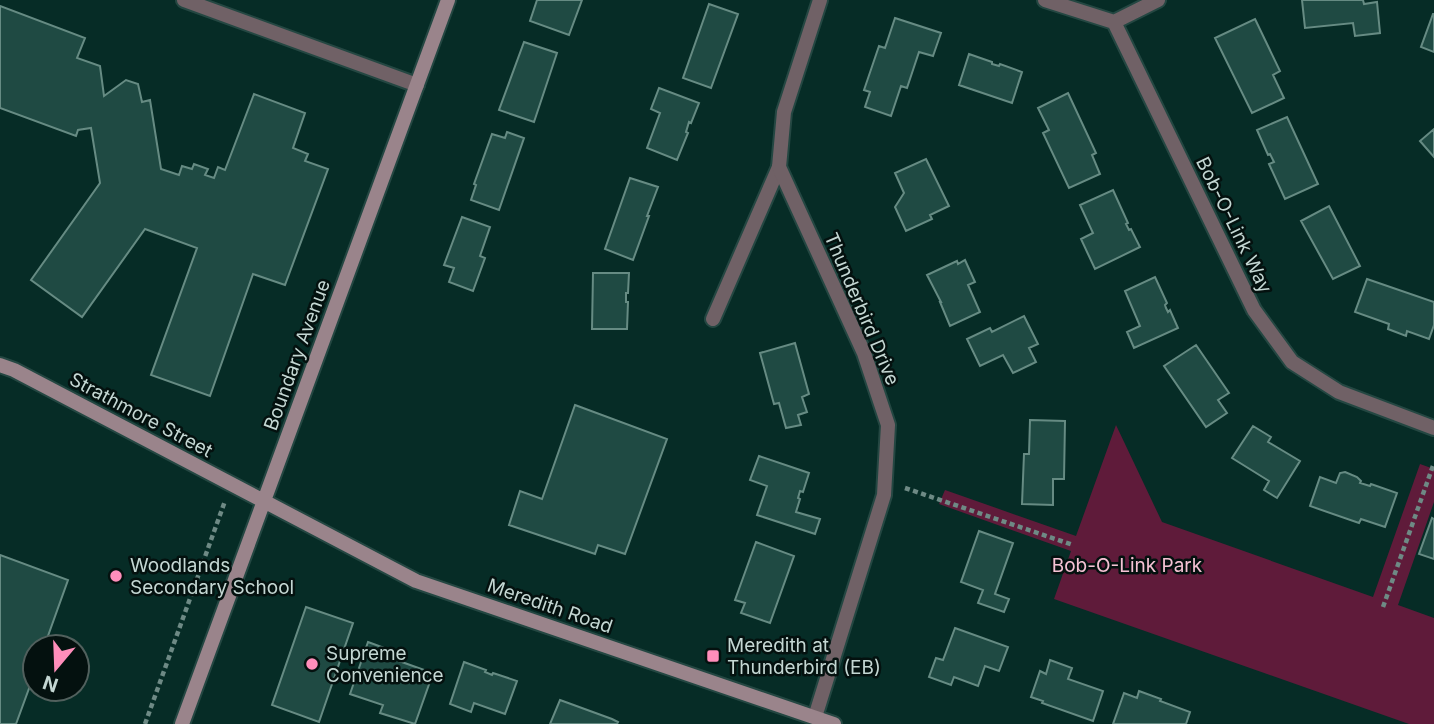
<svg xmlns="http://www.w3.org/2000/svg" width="1434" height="724" font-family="Inter,sans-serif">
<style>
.green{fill:#5f1b3a}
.building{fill:#1f4a43;stroke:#668b83;stroke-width:2}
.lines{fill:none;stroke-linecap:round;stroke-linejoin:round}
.lane-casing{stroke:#244742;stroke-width:18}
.street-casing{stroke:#244742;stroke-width:18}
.secondary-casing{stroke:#244742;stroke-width:18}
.path{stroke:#6e8a85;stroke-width:4.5;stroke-dasharray:5 3.5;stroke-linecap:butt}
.lane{stroke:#706166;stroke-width:14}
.street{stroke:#706166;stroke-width:14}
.secondary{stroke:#9a848b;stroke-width:14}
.poi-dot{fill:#ff8ebb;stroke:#04110f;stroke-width:2.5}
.labels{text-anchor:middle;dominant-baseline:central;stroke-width:5;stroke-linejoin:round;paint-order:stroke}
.street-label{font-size:19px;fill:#c4d7d3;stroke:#04110f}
.poi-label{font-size:19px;fill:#c4d7d3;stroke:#04110f;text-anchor:start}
.park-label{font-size:19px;fill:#f5c2d4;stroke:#04110f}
</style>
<rect width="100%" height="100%" fill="#062c26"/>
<!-- green -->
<path class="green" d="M1116 425 1162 522 1373 597 1420 464 1434 469V502L1398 605 1434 618V724H1409L1054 599 1071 551 939 504 945 490 1076 536Z"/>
<!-- building -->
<path class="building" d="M537 0H582L569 35 530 21Z
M1302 0H1363L1364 4 1377 2 1380 33 1355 36 1353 23 1305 28Z
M709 4 738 14 711 88 683 78Z
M0 6 85 38 77 58 100 66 104 96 126 80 138 84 142 102 150 100 161 169 179 175 182 166 192 169 194 164 208 169 205 175 214 178 218 167 225 170 254 94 305 113 293 148 308 154 305 161 328 169 285 285 253 274 210 396 151 375 197 248 145 229 82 317 31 280 100 183 91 128 78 130 76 136 0 108Z
M1433 14H1434V52L1421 47Z
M895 18 941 33 933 56 919 52 907 88 901 86 891 116 865 107 870 92 864 90 879 46 885 48Z
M1255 19 1280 71 1273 75 1284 98 1252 113 1215 38Z
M524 42 557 53 534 122 499 110Z
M969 54 992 62V64L999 66 1000 64 1022 72 1012 103 959 85Z
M659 88 699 103 691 123 689 122 686 132 688 133 677 160 647 148 660 113 651 109Z
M1068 93 1096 153 1092 155 1100 174 1069 188 1043 133 1049 130 1038 108Z
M1287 117 1318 184 1285 199 1269 164 1274 162 1270 154 1268 155 1257 130Z
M1434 129V157L1420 141Z
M507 132 524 138 499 210 471 200 476 185 474 184 492 134 505 138Z
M926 159 949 206 930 215 932 219 906 231 895 207 904 193 895 173Z
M630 178 658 187 647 216H649L633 260 605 249Z
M1113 190 1128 223 1126 224 1129 230 1131 229 1140 247 1095 269 1081 239 1093 233 1080 205Z
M1329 206 1360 266 1333 279 1301 221Z
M462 217 490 227 480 256 485 258 473 291 449 282 454 268 444 265Z
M965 260 975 282 968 285 980 312 950 326 940 302H941L927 275 957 261 958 264Z
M593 273H629L628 293H626V302H628L627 329H592Z
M1155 277 1167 303 1165 305 1166 308 1168 312 1170 310 1178 328 1134 348 1127 332 1140 326 1125 291Z
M1367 279 1434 302V325L1429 339 1407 331 1406 336 1388 329 1389 324 1355 312Z
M1024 316 1038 344 1029 348 1036 362 1013 373 1003 355 980 366 967 339 990 328 992 332Z
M795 343 809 394 802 397 807 412 798 415 801 425 786 428 779 403 774 404 760 353Z
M1196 345 1229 393 1218 400 1227 413 1206 427 1164 366Z
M575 405 667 439 625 554 598 545 595 554 509 525 520 491 542 499Z
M1030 420 1065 421 1064 479H1053V505L1022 504 1024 454H1029Z
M1253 426 1271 437 1268 442 1300 461 1277 498 1264 490 1269 481 1232 458Z
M759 456 809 473 803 492 800 491 798 498 800 499 796 512 820 519 815 534 757 515 767 486 750 480Z
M1345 472 1357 477 1361 481 1360 483 1370 486 1371 484 1397 493 1385 527 1361 519 1359 523 1310 506 1320 477 1336 483 1340 473Z
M1432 518 1434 519V559L1419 554Z
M979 531 1013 543 995 594 1009 599 1004 612 978 603 983 590 961 582Z
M756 542 794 556 770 623 741 613 745 603 735 600Z
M0 555 68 580 44 647H35V672L16 724H0Z
M306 607 353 623 319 722 272 705Z
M955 628 1008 647 999 671 985 666 978 686 954 677 951 685 929 677 936 658 943 660Z
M368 642 401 654 399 661 433 673 415 724 380 713 383 705 350 694Z
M1050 660 1072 668 1068 679 1103 691 1093 721 1042 703 1043 701 1031 697 1040 671 1046 674Z
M464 662 486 670 485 672 492 675 493 673 517 681 505 714 474 703 471 712 450 704Z
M1139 691 1161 699 1160 701 1190 712 1186 724H1113L1124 693 1137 698Z
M560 700 612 719 618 722 617 724H550Z"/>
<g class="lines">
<defs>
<path id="lane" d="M713 319 779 167"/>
<path id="street" d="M184 0 417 85
M1045 0 1114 22 1254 310 1292 362 1339 392 1434 428
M1114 22 1158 0
M815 717 884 495 888 425 864 353 779 167 784 112 820 0"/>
<path id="secondary" d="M0 365 14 370 416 581 834 724
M182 724 448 0"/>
</defs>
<!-- lane casing -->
<use href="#lane" class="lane-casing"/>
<!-- street casing -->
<use href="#street" class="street-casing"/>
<!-- secondary casing -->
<use href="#secondary" class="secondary-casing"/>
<!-- path -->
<path class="path" d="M905 488 1073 545
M1383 607 1434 463
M145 724 225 501"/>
<!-- lane -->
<use href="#lane" class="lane"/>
<!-- street -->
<use href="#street" class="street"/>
<!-- secondary -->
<use href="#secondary" class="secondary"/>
</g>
<!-- markers -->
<g class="poi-dot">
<circle cx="116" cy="576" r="7"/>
<rect x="706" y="649" width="14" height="14" rx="3.5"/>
<circle cx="312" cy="664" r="7"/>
</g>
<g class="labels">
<!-- street labels -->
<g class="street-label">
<text transform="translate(1234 225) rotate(64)">Bob-O-Link Way</text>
<text transform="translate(862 309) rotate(67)">Thunderbird Drive</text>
<text transform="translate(297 355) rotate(-70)">Boundary Avenue</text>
<text transform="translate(141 415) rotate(28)">Strathmore Street</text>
<text transform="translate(550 606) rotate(19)">Meredith Road</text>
</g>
<!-- poi labels -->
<g class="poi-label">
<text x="130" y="565">Woodlands<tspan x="130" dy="22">Secondary School</tspan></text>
<text x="727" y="645">Meredith at<tspan x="727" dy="22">Thunderbird (EB)</tspan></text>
<text x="326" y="653">Supreme<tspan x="326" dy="22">Convenience</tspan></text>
</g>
<!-- park labels -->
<g class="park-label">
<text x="1127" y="565">Bob-O-Link Park</text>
</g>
</g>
<!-- north arrow -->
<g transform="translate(56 668) rotate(199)"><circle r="33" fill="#04110f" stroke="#51605d" stroke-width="2"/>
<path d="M0-5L12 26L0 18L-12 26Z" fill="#ff8ebb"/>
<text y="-10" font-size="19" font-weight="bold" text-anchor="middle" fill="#c4d7d3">N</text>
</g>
</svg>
